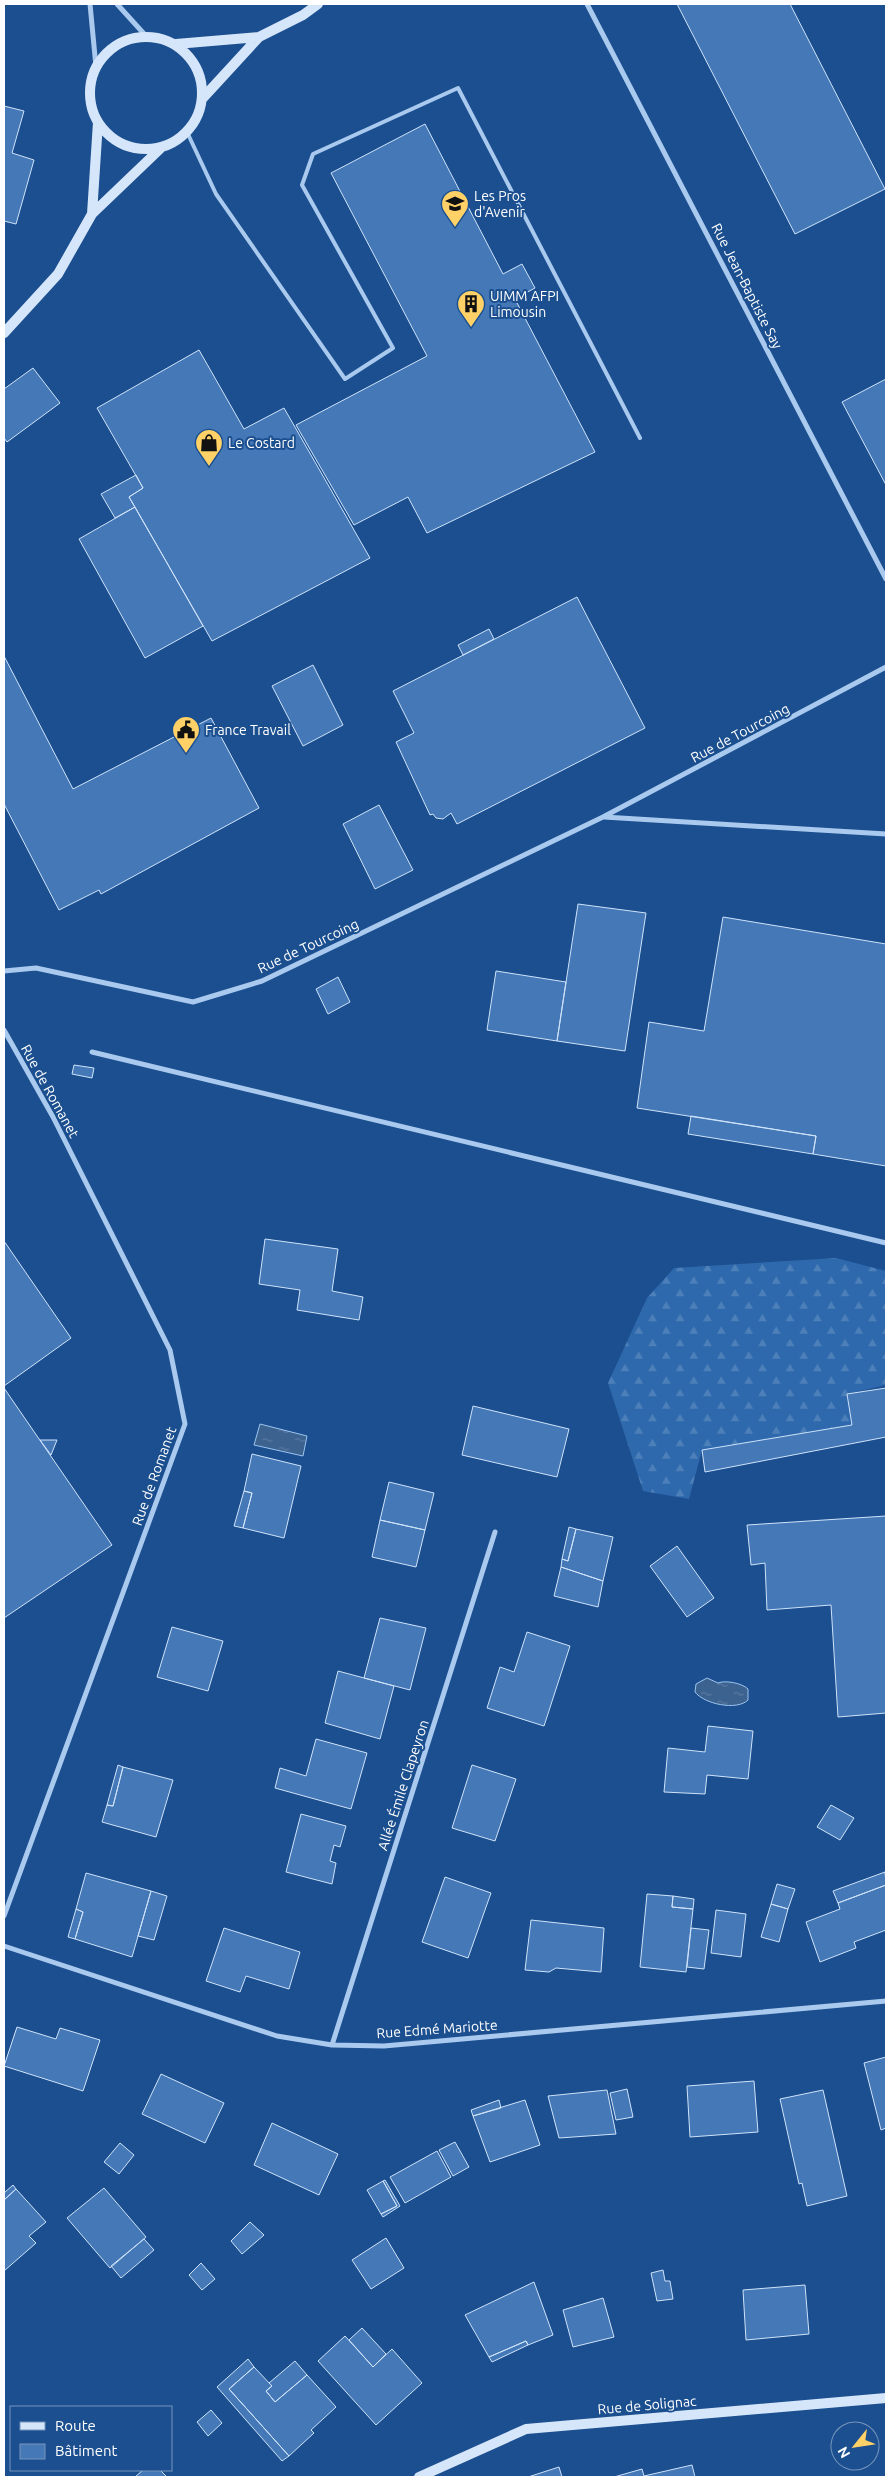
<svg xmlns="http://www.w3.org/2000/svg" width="890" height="2481" font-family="Ubuntu,sans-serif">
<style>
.forest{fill:url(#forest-firs)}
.water{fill:url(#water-ripples);stroke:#9cc4f0}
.building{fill:#4478b7;stroke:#cfe3fa}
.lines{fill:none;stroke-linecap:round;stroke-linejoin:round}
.lane{stroke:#a9c9ee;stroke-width:4}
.street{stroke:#a9c9ee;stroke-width:5}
.secondary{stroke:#d6e6fa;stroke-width:10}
.labels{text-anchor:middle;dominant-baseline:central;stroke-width:4;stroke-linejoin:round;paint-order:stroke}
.poi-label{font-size:14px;fill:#fff;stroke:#1b4f8f;text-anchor:start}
.street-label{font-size:14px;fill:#fff;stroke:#1b4f8f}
</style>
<defs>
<pattern id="forest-firs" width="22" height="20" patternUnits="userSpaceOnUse" patternTransform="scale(1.25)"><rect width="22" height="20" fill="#2e69ad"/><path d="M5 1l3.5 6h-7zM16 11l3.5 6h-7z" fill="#4d80b9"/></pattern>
<pattern id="water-ripples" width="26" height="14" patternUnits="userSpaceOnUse" patternTransform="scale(1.25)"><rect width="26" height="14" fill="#3c6290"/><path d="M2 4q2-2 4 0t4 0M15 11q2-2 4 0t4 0" fill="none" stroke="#597aa1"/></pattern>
</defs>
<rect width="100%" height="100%" fill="#1b4f8f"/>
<!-- forest -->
<path class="forest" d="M836 1258 886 1271V1385L847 1394 852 1425 702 1450 689 1499 643 1491 608 1383 647 1298 674 1268Z"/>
<!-- water -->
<path class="water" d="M260 1424 307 1436 303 1456 254 1445Z
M707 1678 718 1683C725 1680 742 1683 748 1689V1700C737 1711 704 1704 695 1692L696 1684Z"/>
<!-- building -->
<path class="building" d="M677 4H790L885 189 795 234Z
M4 106 24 111 12 153 34 160 16 224 4 221Z
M425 124 503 274 522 264 535 288 515 299 595 452 427 533 408 497 354 525 296 425 427 356 331 173Z
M199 350 244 429 284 408 370 558 212 641 129 497 143 488 97 408Z
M33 368 60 403 7 442 4 438V389Z
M886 379V485L842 402Z
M136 475 143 488 129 497 135 507 115 518 101 494Z
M135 507 203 626 145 658 79 539Z
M577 597 645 728 457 824 451 813 443 819 436 818 433 814 430 815 396 742 414 733 393 691Z
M489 629 494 639 463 655 458 645Z
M4 656 73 789 211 718 259 808 101 894 99 890 59 910 4 804Z
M313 665 343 725 303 746 272 686Z
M379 805 413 870 375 889 343 824Z
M578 904 646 913 625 1051 557 1041Z
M723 917 886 944V1166L813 1154 816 1136 637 1108 649 1022 704 1031Z
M496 971 566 982 557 1041 487 1030Z
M338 977 350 1002 328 1014 316 989Z
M74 1065 94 1068 92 1078 72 1074Z
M691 1116 816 1136 813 1154 688 1134Z
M265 1239 338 1249 332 1291 363 1297 359 1320 297 1310 300 1290 259 1284Z
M4 1241 71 1338 4 1386Z
M4 1388 112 1545 4 1618Z
M886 1388V1437L705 1472 702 1450 852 1425 847 1394Z
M473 1406 569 1429 557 1477 462 1455Z
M40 1440H57L51 1455Z
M252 1454 301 1466 284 1538 243 1528 252 1493 244 1491Z
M389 1482 434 1493 425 1530 380 1520Z
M244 1491 252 1493 243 1528 234 1526Z
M886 1516V1713L838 1717 831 1605 767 1610 765 1563 751 1565 747 1525Z
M380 1520 425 1530 416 1567 372 1557Z
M569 1527 576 1529 568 1561 562 1559Z
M576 1529 613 1537 603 1581 561 1567 562 1559 568 1561Z
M677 1546 714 1598 687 1617 650 1566Z
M561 1567 603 1581 598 1607 554 1596Z
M380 1618 426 1628 410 1690 364 1678Z
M172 1627 223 1641 208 1691 157 1677Z
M527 1632 570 1646 544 1726 487 1708 500 1667 514 1672Z
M338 1671 394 1686 380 1739 325 1723Z
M708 1726 753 1731 748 1779 707 1775 705 1794 664 1792 668 1748 705 1752Z
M316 1739 367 1753 351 1809 275 1788 280 1768 306 1776Z
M118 1765 123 1767 113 1806 107 1805Z
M472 1765 516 1779 495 1841 452 1828Z
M123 1767 173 1780 156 1837 102 1822 107 1805 113 1806Z
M831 1805 854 1818 840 1840 817 1827Z
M301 1814 346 1826 340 1847 334 1845 330 1861 336 1863 332 1884 286 1872Z
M885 1872 886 1885 838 1903 833 1891Z
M86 1873 151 1891 132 1957 75 1939 83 1912 76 1909Z
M445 1877 491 1893 468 1958 422 1942Z
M777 1884 795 1889 788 1909 771 1904Z
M886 1885V1930L854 1942 856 1948 820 1962 806 1922 840 1909 838 1903Z
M151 1891 167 1896 154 1940 138 1936Z
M647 1894 673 1896 672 1907 693 1909 686 1972 640 1967Z
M673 1896 694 1899 693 1909 672 1907Z
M771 1904 788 1909 779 1942 761 1937Z
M76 1909 83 1912 75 1939 68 1937Z
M716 1910 746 1914 741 1957 711 1953Z
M531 1920 604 1928 601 1972 556 1968 549 1972 525 1970Z
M224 1928 300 1952 289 1989 246 1976 240 1992 206 1981Z
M691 1928 709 1930 704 1969 687 1967Z
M17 2027 56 2039 60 2028 100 2040 83 2091 4 2066Z
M886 2057V2128L881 2130 864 2063Z
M161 2074 224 2103 205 2143 142 2114Z
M754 2081 758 2132 690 2137 687 2086Z
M627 2089 633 2117 616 2120 610 2093Z
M607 2090 616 2134 559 2138 548 2096Z
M823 2090 847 2196 807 2206 802 2183 799 2184 780 2099Z
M499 2100 501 2108 473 2116 471 2110Z
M525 2100 540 2145 490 2162 473 2116Z
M272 2123 338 2154 319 2195 254 2165Z
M455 2142 469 2167 453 2176 439 2150Z
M120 2143 134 2155 119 2174 104 2162Z
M437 2151 451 2177 405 2203 390 2177Z
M385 2180 400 2206 383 2217 381 2214 397 2206 383 2181Z
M383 2181 397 2206 381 2214 367 2190Z
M13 2185 16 2189 4 2200V2193Z
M104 2188 146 2237 110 2268 67 2218Z
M16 2189 46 2222 29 2236 36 2243 4 2271V2200Z
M250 2222 264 2235 242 2254 231 2241Z
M386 2238 404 2268 371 2289 352 2260Z
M144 2239 154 2250 121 2278 111 2266Z
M201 2263 215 2279 202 2290 189 2275Z
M663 2270 665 2281H670L673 2299 657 2301 651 2273Z
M534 2282 553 2335 528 2345 526 2341 489 2357 465 2315Z
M805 2285 809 2334 746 2340 743 2290Z
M603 2298 614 2337 573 2347 563 2310Z
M362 2328 386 2354 373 2367 349 2340Z
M345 2336 373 2367 392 2349 422 2383 376 2425 318 2361Z
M526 2341 528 2345 492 2362 489 2357Z
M248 2359 254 2367 229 2389 289 2456 282 2461 217 2387Z
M295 2361 307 2375 275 2402 266 2391 272 2386 269 2383Z
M254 2367 272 2386 266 2391 275 2402 307 2375 336 2407 311 2430 314 2433 289 2456 229 2389Z
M211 2410 222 2423 208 2436 197 2422Z
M692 2465 695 2477H614L642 2469 644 2476Z
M559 2467 562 2477H528Z
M143 2470H160L167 2477H135Z"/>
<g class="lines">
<!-- lane -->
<path class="lane" d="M187 132 216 194 345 379 393 348 302 185 313 154 458 88 640 438"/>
<!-- street -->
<path class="street" d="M90 4 96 67
M117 4 146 36
M587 4 886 579
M604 817 886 834
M4 971 36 968 193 1002 262 981 603 817 886 667
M4 1030 53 1117 170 1350 185 1424 4 1916
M92 1052 886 1243
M4 1946 277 2036 332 2045 384 2046 886 2001
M332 2045 495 1532"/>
<!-- secondary -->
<path class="secondary" d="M90 93a56 56 0 1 1 112 0a56 56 0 1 1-112 0Z
M176 44 259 37
M202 99 259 37 303 15 318 4
M92 214 98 122
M4 333 58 274 92 214 162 147
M419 2477 526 2429 886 2398"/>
</g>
<!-- icons -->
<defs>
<symbol id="school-pin" viewBox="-11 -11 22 30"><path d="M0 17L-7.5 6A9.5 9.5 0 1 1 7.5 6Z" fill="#ffd166" stroke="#1b4f8f"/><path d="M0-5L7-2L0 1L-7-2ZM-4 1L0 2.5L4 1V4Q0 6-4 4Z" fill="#111"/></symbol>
<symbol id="building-pin" viewBox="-11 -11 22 30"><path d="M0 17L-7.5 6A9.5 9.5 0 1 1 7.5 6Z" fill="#ffd166" stroke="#1b4f8f"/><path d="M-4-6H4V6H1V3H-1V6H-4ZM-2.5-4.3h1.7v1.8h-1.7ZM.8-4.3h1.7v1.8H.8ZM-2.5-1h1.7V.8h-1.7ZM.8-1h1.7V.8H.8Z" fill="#111"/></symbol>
<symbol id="shop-pin" viewBox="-11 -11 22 30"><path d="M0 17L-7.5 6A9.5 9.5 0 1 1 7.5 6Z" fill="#ffd166" stroke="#1b4f8f"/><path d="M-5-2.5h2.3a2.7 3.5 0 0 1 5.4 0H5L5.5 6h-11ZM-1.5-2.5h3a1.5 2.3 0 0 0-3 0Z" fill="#111"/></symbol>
<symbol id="civic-pin" viewBox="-11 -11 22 30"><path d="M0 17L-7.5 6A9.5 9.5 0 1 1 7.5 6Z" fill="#ffd166" stroke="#1b4f8f"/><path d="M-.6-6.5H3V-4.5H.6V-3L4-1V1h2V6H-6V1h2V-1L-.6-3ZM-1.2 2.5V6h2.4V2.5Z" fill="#111"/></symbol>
</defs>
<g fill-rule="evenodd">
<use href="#school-pin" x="439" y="188" width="32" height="43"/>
<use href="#building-pin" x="455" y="288" width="32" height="43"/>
<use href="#shop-pin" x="193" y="427" width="32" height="43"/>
<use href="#civic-pin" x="170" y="714" width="32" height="43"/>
</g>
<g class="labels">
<!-- poi labels -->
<g class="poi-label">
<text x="474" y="196">Les Pros<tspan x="474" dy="16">d'Avenir</tspan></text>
<text x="490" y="296">UIMM AFPI<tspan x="490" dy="16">Limousin</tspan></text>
<text x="228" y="443">Le Costard</text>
<text x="205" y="730">France Travail</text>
</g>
<!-- street labels -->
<g class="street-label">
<text transform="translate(747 286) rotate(63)">Rue Jean-Baptiste Say</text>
<text transform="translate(740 733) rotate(-28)">Rue de Tourcoing</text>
<text transform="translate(308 946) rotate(-25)">Rue de Tourcoing</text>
<text transform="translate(50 1091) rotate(61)">Rue de Romanet</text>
<text transform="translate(154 1476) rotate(-70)">Rue de Romanet</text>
<text transform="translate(403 1785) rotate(-72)">Allée Émile Clapeyron</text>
<text transform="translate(437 2029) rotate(-4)">Rue Edmé Mariotte</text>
<text transform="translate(647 2405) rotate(-5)">Rue de Solignac</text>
</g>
</g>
<!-- border -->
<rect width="890" height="2481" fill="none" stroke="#ffffff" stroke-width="10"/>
<!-- legend -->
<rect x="10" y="2406" width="162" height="65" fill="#1b4f8f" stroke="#7695bc"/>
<rect x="20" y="2422" width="25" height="8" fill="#d6e6fa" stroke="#7695bc"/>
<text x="55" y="2431" font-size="15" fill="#ffffff">Route</text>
<rect x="20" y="2444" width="25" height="15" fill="#4478b7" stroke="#7695bc"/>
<text x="55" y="2456" font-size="15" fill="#ffffff">Bâtiment</text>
<!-- north arrow -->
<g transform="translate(855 2446) rotate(240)"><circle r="24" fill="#1b4f8f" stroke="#7695bc"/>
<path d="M0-4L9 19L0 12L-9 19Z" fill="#ffd166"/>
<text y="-8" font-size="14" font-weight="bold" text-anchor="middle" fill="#ffffff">N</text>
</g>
</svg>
